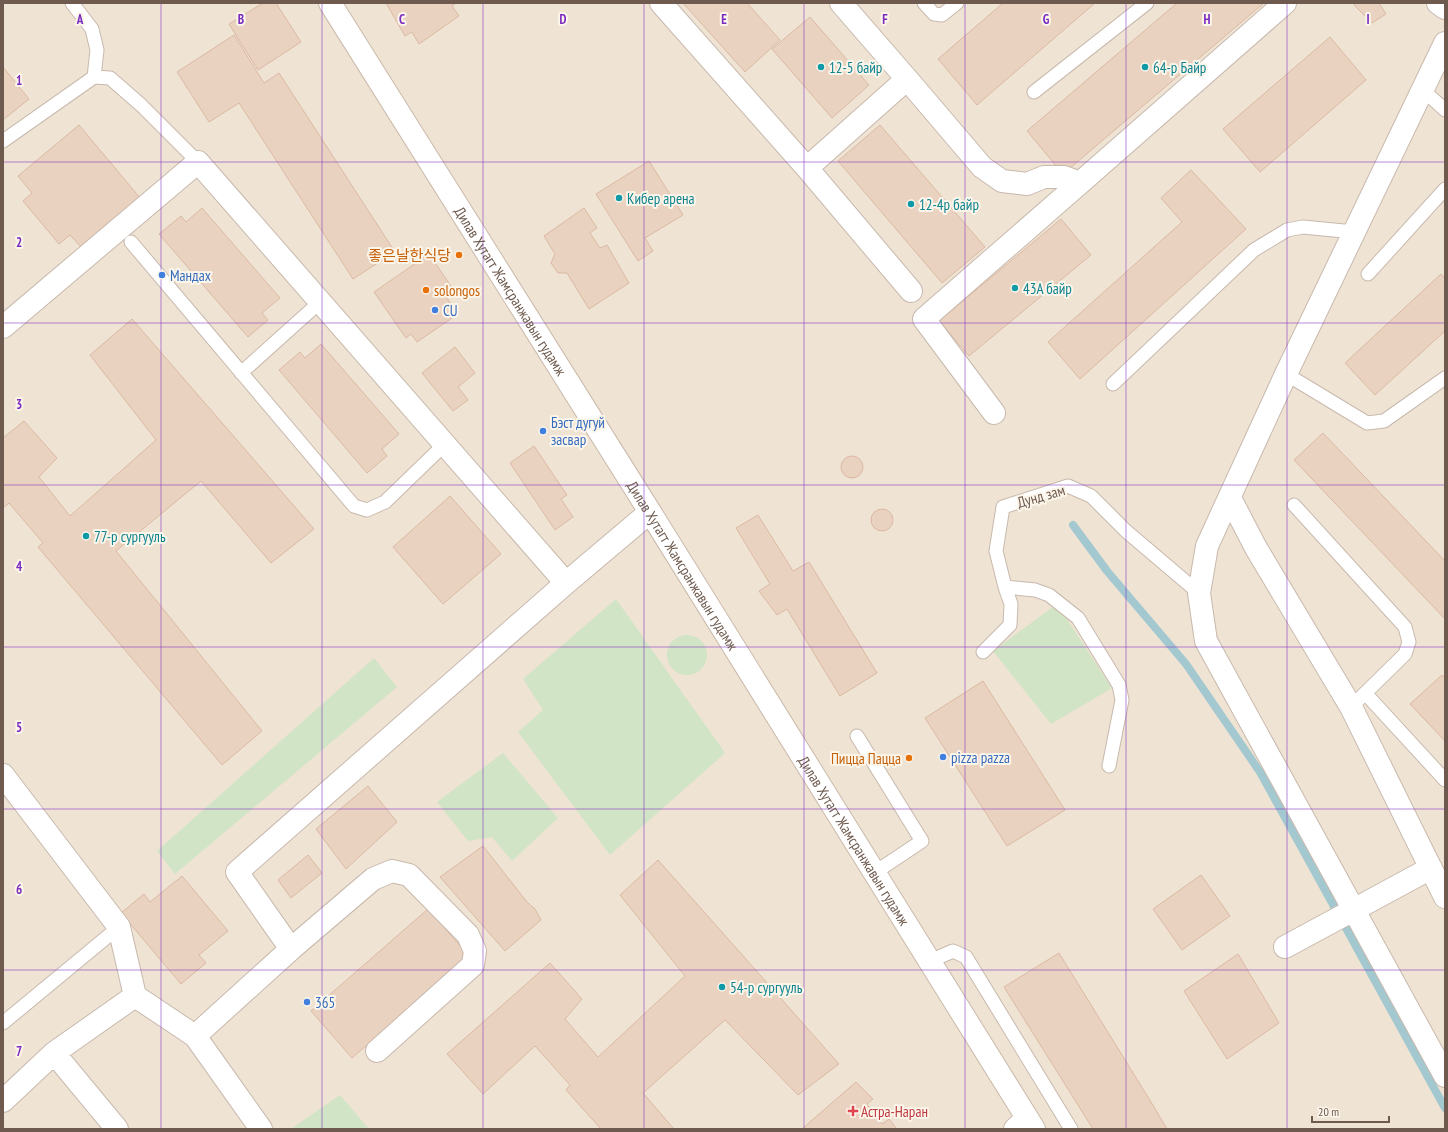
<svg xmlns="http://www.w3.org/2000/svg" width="1448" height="1132" font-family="'PT Sans Narrow','Noto Sans KR',sans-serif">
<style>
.residential{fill:#efe3d4}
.green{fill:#d1e4c5}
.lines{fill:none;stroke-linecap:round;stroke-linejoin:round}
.stream{stroke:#a4c8d0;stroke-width:8}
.building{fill:#ead2c0;stroke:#dbb9a3}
.service-casing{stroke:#c8b9ad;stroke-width:15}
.minor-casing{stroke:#c8b9ad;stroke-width:24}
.secondary-casing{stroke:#cbbaab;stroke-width:24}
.service{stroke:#fff;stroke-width:13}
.minor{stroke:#fff;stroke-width:22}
.secondary{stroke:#fff;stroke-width:22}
.grid{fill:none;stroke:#7b2cbf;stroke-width:1;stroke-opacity:0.55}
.culture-dot{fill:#0f9aa8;stroke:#fcf5ea;stroke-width:1.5}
.food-dot{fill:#e8710a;stroke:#fcf5ea;stroke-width:1.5}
.shop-dot{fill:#3f7fe0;stroke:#fcf5ea;stroke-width:1.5}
.health-dot{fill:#e0444e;stroke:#fcf5ea;stroke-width:1.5}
.labels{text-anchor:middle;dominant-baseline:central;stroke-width:4;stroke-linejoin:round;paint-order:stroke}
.culture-label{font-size:15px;fill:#0d838f;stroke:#fcf5ea;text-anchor:start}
.food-label{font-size:15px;fill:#c56008;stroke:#fcf5ea;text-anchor:end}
.shop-label{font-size:15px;fill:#366cbe;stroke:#fcf5ea;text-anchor:start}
.street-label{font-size:15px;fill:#6e5a4e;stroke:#fcf5ea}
.health-label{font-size:15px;fill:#be3a42;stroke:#fcf5ea;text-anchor:start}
.grid-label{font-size:13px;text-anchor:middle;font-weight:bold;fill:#7b2cbf;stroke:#fcf5ea;stroke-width:4;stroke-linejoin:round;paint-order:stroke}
</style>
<rect width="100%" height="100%" fill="#f9f1e5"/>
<!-- residential -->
<path class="residential" d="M3 3H1445V1129H3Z"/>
<!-- green -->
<path class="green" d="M616 599 725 753 610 855 518 732 543 710 523 679Z
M1057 604 1112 688 1051 724 993 651Z
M667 655a20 20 0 1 1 40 0a20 20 0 1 1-40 0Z
M374 658 397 687 175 874 157 851Z
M503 753 558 818 512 861 492 837 468 841 437 802Z
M340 1095 369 1129H291Z"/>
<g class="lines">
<!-- stream -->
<path class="stream" d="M1073 525 1107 571 1186 664 1260 772 1445 1108"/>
</g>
<!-- building -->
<path class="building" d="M263 3H276L301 42 258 70 229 24Z
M386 3H456L452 6 459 16 419 44 412 32 405 36Z
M683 3H747L780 40 745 72Z
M1003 3H1095L977 105 938 59Z
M1177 3H1264L1063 174 1027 131Z
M1356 3H1379L1386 14 1372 23 1354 5Z
M810 17 869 85 832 118 772 49Z
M234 35 264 83 279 73 395 252 353 279 239 103 209 122 177 72Z
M1330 37 1366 80 1260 172 1223 129Z
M3 67 29 99 3 120Z
M79 125 141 199 82 248 70 235 59 244 23 201 32 193 18 176Z
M880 125 985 247 942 283 838 161Z
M649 161 683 215 645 238 653 251 638 261 596 194Z
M1191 170 1246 229 1080 379 1048 342 1182 222 1161 198Z
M202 208 280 298 262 313 268 320 248 337 159 234 181 216 186 222Z
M584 208 597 228 590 233 600 248 607 245 629 283 589 309 567 273H558L551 263 555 254 544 236Z
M1061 219 1091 255 969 356 939 321Z
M429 254 455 292 447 298 458 314 417 342 411 334 406 338 374 292Z
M1441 274 1445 279V331L1375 395 1345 363Z
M132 319 314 529 271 563 201 481 116 551 262 731 222 765 38 547 43 543 9 503 3 508V438L24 421 57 458 39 477 70 516 156 440 90 355Z
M321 344 399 434 382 449 387 456 367 473 279 370 300 352 305 358Z
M455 347 475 373 458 387 468 400 453 411 422 373Z
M1323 433 1445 561V619L1294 460Z
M534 446 567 495 561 499 573 517 555 530 510 463Z
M841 467a11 11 0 1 1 22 0a11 11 0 1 1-22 0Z
M450 496 501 554 443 604 393 547Z
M871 520a11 11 0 1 1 22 0a11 11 0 1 1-22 0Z
M758 515 793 571 809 562 877 673 840 696 787 609 777 615 759 591 770 584 736 528Z
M1442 675 1445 678V741L1410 704Z
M983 681 1065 810 1007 846 925 718Z
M368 786 397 822 346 869 316 829Z
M483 846 527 902 535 909 541 920 505 951 440 877Z
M308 855 322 873 291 898 278 880Z
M658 860 839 1064 798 1095 725 1020 643 1093 674 1129H601L566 1090 570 1085 535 1046 483 1094 447 1054 550 963 582 999 565 1019 598 1057 685 976 620 895Z
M1201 875 1230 916 1182 950 1153 909Z
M182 876 228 931 199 955 206 963 181 984 121 913 144 894 150 902Z
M428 909 469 956 352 1058 311 1011Z
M1059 953 1151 1102 1167 1129H1093L1004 987Z
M1238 954 1279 1023 1227 1059 1184 991Z
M856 1082 873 1099 867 1104 882 1124 889 1119 897 1129H804L803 1128Z"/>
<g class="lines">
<defs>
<path id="service" d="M72 3 92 29 97 50 94 77
M924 3 934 14 942 15 957 3
M1423 90 1445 110
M1034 92 1147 3
M3 141 94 77 110 78 141 105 198 162
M131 242 354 506 367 510 385 502 445 444
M1368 274 1445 189
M241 373 320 302
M1286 374 1367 423 1384 421 1445 378
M1113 384 1254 250 1287 230 1303 227 1354 232
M1294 505 1405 627 1409 642 1405 654 1351 707
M1005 587 1035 590 1049 595 1078 618 1119 685 1122 700 1109 766
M983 652 1010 625 1011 604 1005 587 996 551 1003 507 1068 486 1091 496 1126 531 1199 593
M1365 693 1445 780
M857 736 922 841 874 873
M930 961 953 951 966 957 1071 1129
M3 1023 119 927"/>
<path id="minor" d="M661 3 807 168 907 79 982 167 1002 181 1027 184 1044 177H1064L1080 183 924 319 994 413
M841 3 907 79
M1438 3 1445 8
M1445 43 1286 374 1207 546 1199 593 1206 641 1445 1076
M807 168 911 291
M1080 183 1285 3
M3 327 198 162 566 583
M1230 498 1256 548 1351 707 1445 897
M3 775 119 927 135 996 195 1036 261 1129
M1285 947 1431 868
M291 949 237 872 566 583 650 512
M195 1036 291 949 373 879 392 871 409 875 468 935 475 951 473 965 377 1051
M54 1053 117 1129
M3 1101 54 1053 135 996
M1015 1129 1027 1118"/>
<g id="secondary">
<path id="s1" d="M330 3 650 512 1034 1129"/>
</g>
</defs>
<!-- service casing -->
<use href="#service" class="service-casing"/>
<!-- minor casing -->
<use href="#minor" class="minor-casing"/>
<!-- secondary casing -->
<use href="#secondary" class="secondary-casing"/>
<!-- service -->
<use href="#service" class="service"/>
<!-- minor -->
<use href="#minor" class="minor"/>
<!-- secondary -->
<use href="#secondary" class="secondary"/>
</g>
<!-- grid -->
<path class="grid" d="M161 3V1129M322 3V1129M483 3V1129M644 3V1129M804 3V1129M965 3V1129M1126 3V1129M1287 3V1129M3 162H1445M3 323H1445M3 485H1445M3 647H1445M3 809H1445M3 970H1445"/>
<!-- markers -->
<g class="culture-dot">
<circle cx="821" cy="67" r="4"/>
<circle cx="1145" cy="67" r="4"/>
<circle cx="619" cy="198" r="4"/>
<circle cx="911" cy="204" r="4"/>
<circle cx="1015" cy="288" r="4"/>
<circle cx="86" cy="536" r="4"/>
<circle cx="722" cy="987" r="4"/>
</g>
<g class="food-dot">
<circle cx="459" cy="255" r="4"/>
<circle cx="426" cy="290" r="4"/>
<circle cx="909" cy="758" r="4"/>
</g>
<g class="shop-dot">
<circle cx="162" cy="275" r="4"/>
<circle cx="435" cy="310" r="4"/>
<circle cx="543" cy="431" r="4"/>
<circle cx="943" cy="757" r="4"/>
<circle cx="307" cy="1002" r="4"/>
</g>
<path class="health-dot" d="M851 1105h4v4h4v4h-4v4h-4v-4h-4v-4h4z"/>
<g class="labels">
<!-- culture labels -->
<g class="culture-label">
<text x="829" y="67">12-5 байр</text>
<text x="1153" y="67">64-р Байр</text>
<text x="627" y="198">Кибер арена</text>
<text x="919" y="204">12-4р байр</text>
<text x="1023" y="288">43А байр</text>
<text x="94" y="536">77-р сургууль</text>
<text x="730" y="987">54-р сургууль</text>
</g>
<!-- food labels -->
<g class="food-label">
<text x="451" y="255">좋은날한식당</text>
<text x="434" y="290" text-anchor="start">solongos</text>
<text x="901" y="758">Пицца Пацца</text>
</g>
<!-- shop labels -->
<g class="shop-label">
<text x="170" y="275">Мандах</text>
<text x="443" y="310">CU</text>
<text x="551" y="422">Бэст дугуй<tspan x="551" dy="17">засвар</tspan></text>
<text x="951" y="757">pizza pazza</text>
<text x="315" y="1002">365</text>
</g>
<!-- street labels -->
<g class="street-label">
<text stroke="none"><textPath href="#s1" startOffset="340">Дилав Хутагт Жамсранжавын гудамж</textPath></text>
<text transform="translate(1041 496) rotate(-16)">Дунд зам</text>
<text stroke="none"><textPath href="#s1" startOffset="664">Дилав Хутагт Жамсранжавын гудамж</textPath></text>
<text stroke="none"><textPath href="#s1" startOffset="988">Дилав Хутагт Жамсранжавын гудамж</textPath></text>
</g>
<!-- health labels -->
<g class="health-label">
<text x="861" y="1111">Астра-Наран</text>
</g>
</g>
<g class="grid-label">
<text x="80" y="24">A</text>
<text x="241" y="24">B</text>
<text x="402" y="24">C</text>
<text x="563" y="24">D</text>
<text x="724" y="24">E</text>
<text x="885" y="24">F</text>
<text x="1046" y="24">G</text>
<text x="1207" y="24">H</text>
<text x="1368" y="24">I</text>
<text x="19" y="85">1</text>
<text x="19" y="247">2</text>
<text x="19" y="409">3</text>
<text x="19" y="571">4</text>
<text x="19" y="732">5</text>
<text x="19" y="894">6</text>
<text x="19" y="1056">7</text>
</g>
<!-- border -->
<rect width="1448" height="1132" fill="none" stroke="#6e5a4e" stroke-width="8"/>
<!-- scale -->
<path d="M1312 1116v6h77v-6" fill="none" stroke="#6e5a4e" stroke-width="2"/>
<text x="1318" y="1116" font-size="12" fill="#6e5a4e" stroke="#fcf5ea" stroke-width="3" paint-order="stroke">20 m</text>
</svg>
